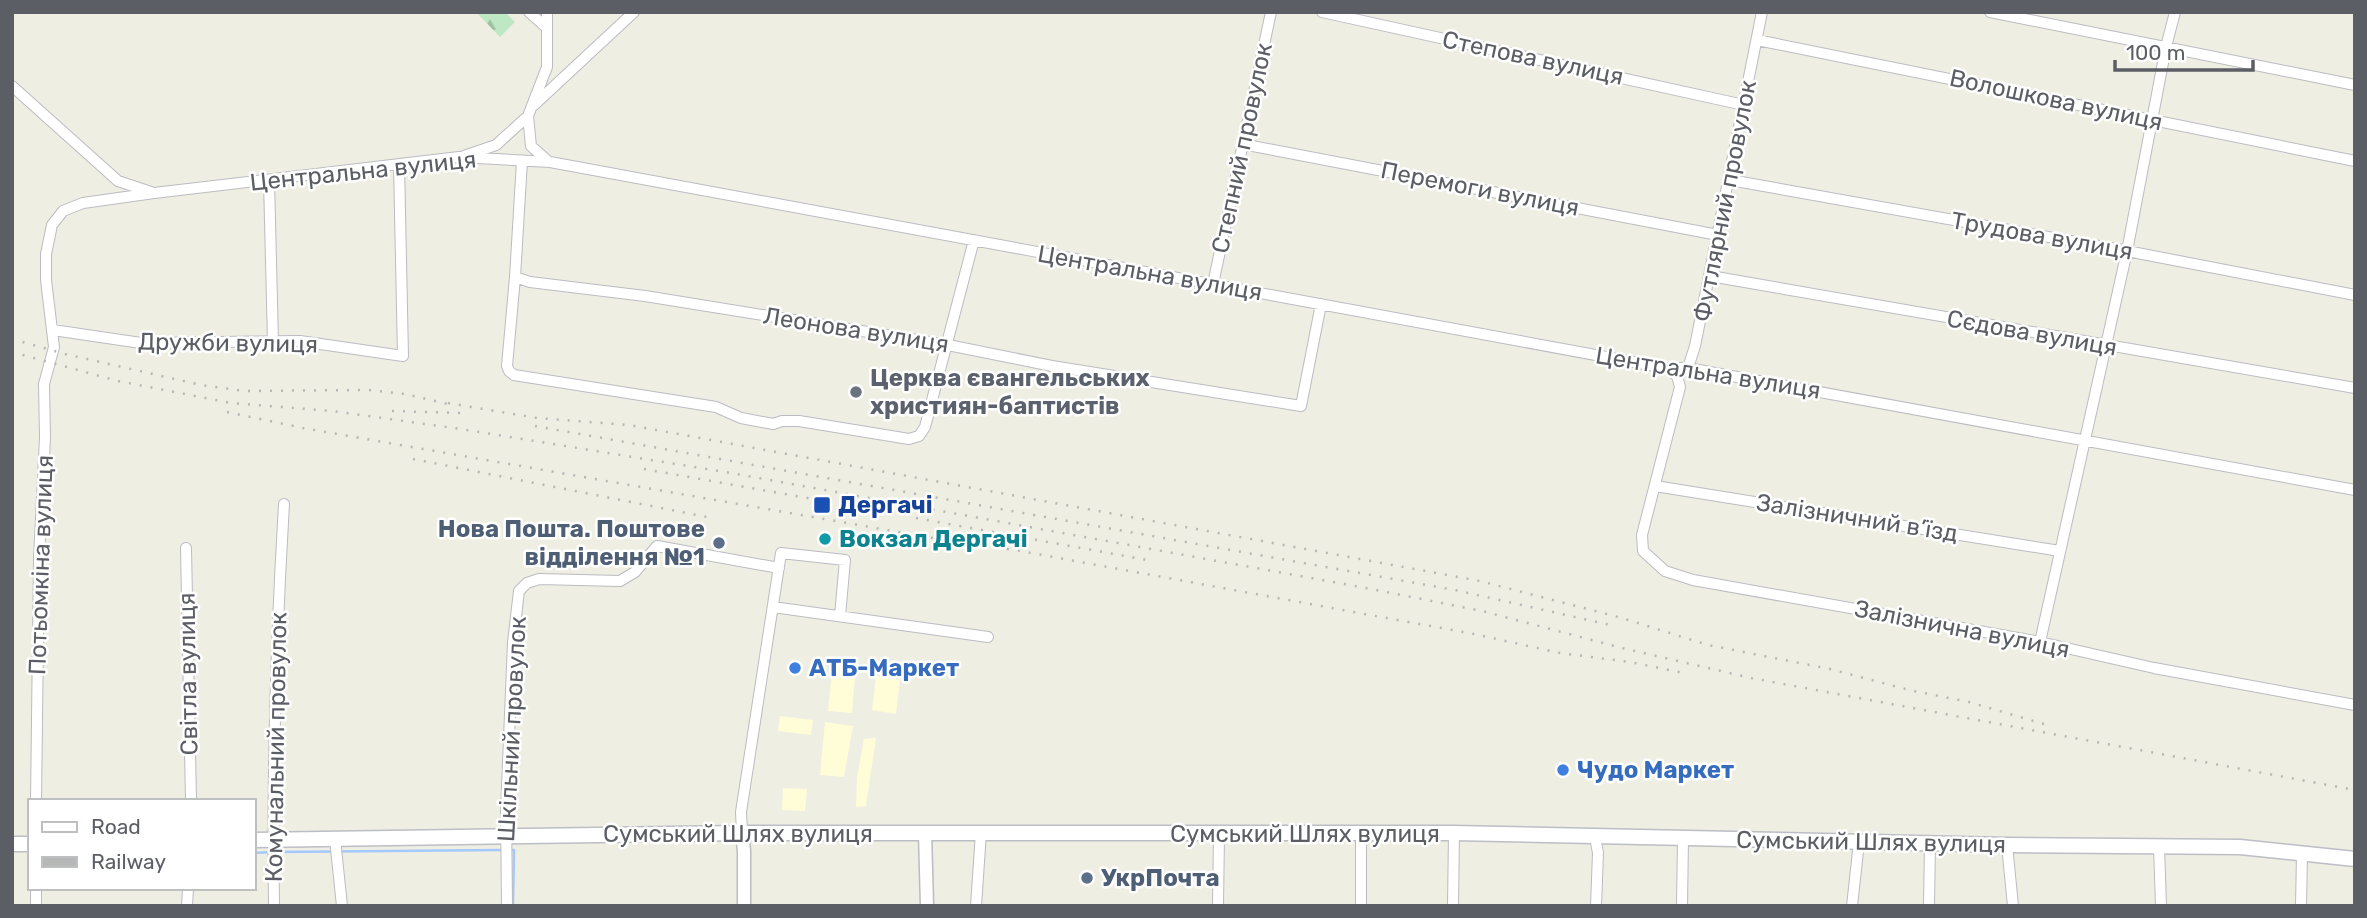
<svg xmlns="http://www.w3.org/2000/svg" width="2367" height="918" font-family="Rubik,sans-serif">
<style>
.commercial{fill:#fffcd8}
.forest{fill:url(#forest-firs)}
.lines{fill:none;stroke-linecap:round;stroke-linejoin:round}
.stream{stroke:#a3c9ff;stroke-width:2.5}
.minor-casing{stroke:#bbbcc2;stroke-width:12}
.tertiary-casing{stroke:#bbbcc2;stroke-width:15}
.secondary-casing{stroke:#bcbec5;stroke-width:17}
.minor{stroke:#fff;stroke-width:10}
.tertiary{stroke:#fff;stroke-width:12}
.secondary{stroke:#fff;stroke-width:14}
.rail{stroke:#b6b7b7;stroke-width:2.5;stroke-dasharray:2 9;stroke-linecap:butt}
.worship-dot{fill:#6b7280;stroke:#fff;stroke-width:2.5}
.transit-dot{fill:#1a4fb4;stroke:#fff;stroke-width:2.5}
.culture-dot{fill:#0f9aa8;stroke:#fff;stroke-width:2.5}
.service-dot{fill:#5c6f8a;stroke:#fff;stroke-width:2.5}
.shop-dot{fill:#3f7fe0;stroke:#fff;stroke-width:2.5}
.labels{text-anchor:middle;dominant-baseline:central;stroke-width:5;stroke-linejoin:round;paint-order:stroke}
.street-label{font-size:24px;fill:#5b5e64;stroke:#fff}
.worship-label{font-size:24px;font-weight:bold;fill:#5b616d;stroke:#fff;text-anchor:start}
.transit-label{font-size:24px;font-weight:bold;fill:#164399;stroke:#fff;text-anchor:start}
.service-label{font-size:24px;font-weight:bold;fill:#4e5e75;stroke:#fff;text-anchor:end}
.culture-label{font-size:24px;font-weight:bold;fill:#0d838f;stroke:#fff;text-anchor:start}
.shop-label{font-size:24px;font-weight:bold;fill:#366cbe;stroke:#fff;text-anchor:start}
</style>
<defs>
<pattern id="forest-firs" width="22" height="20" patternUnits="userSpaceOnUse" patternTransform="scale(1.75)"><rect width="22" height="20" fill="#bee8c4"/><path d="M5 1l3.5 6h-7zM16 11l3.5 6h-7z" fill="#9dbfa3"/></pattern>
</defs>
<rect width="100%" height="100%" fill="#efeee3"/>
<!-- commercial -->
<path class="commercial" d="M833 662 856 664 852 713 828 711Z
M876 676 900 680 896 714 872 710Z
M780 716 813 720 811 735 778 731Z
M825 722 853 726 844 777 820 775Z
M876 738 866 806 856 807 857 777 864 739Z
M783 788 807 789 805 811 782 810Z"/>
<!-- forest -->
<path class="forest" d="M476 12H505L515 22 500 37Z"/>
<g class="lines">
<!-- stream -->
<path class="stream" d="M509 850H514L513 906
M278 852 502 850
M254 853 271 852"/>
<defs>
<path id="minor" d="M529 12 547 28
M547 12V67L528 116 531 146 549 162
M1322 12 1744 105
M1990 12 2355 85
M1757 40 2355 161
M12 86 118 181 151 192
M534 105 634 12
M1242 144 1718 235
M464 156 496 145 528 116
M522 161 515 277 507 366 509 371 514 375 716 407 741 418 773 424 782 421H799L909 439 919 436 925 427 974 240
M269 180 273 342
M1730 180 2127 251 2355 295
M1710 276 2355 388
M515 277 530 282 645 296 948 345 1052 366 1301 406 1321 304
M1213 284 1271 12
M53 330 141 343 300 341 403 356 399 164
M1667 368 1677 376 1680 387 1642 535 1643 551 1665 571 1693 580 2040 642 2154 668 2355 705
M1687 371 1695 346 1762 12
M1655 486 2060 551
M186 548 191 801
M773 607 988 637
M2040 642 2127 251 2166 47 2175 12
M36 801 39 558 45 438 44 384 54 347 46 280V254L52 225 63 211 83 203 154 193 459 157 550 162 1666 368H1688L2355 490
M742 833 741 812 781 553 845 560 840 616
M1361 834V906
M1595 837 1598 853 1596 906
M335 839 342 906
M2007 845 2013 906
M2159 846 2161 906
M36 888V906
M187 906 188 888
M274 906C272 772 276 638 284 504
M507 906 506 811 513 642 519 591 527 583 539 579 620 581 635 572 657 546 779 568
M976 906 981 832
M1218 906 1219 834
M1453 906 1454 833
M1682 906 1683 838
M1852 906 1859 842
M1929 906 1930 843
M2301 906 2302 854"/>
<path id="tertiary" d="M742 833 744 851V906
M925 833 927 906"/>
<path id="secondary" d="M254 840 742 833H1454L2007 845 2240 847 2355 859
M12 844H30"/>
</defs>
<!-- minor casing -->
<use href="#minor" class="minor-casing"/>
<!-- tertiary casing -->
<use href="#tertiary" class="tertiary-casing"/>
<!-- secondary casing -->
<use href="#secondary" class="secondary-casing"/>
<!-- minor -->
<use href="#minor" class="minor"/>
<!-- tertiary -->
<use href="#tertiary" class="tertiary"/>
<!-- secondary -->
<use href="#secondary" class="secondary"/>
<!-- rail -->
<path class="rail" d="M12 339 65 354 201 385 244 391 369 390 405 394 452 405
M12 352 118 381 231 403 332 411 461 429 731 473 1361 587 1482 611 1622 648 1751 678 2355 790
M448 403 537 418 629 425 1480 581 1622 618 1708 645 1830 669 1909 690 1969 702 2047 725
M392 411 462 413
M227 412 303 428 973 545 1015 550 1474 634 1560 653 1630 662 1684 673
M535 426 1455 590 1615 626
M413 459 712 518
M644 469 813 499
M916 518 1147 560"/>
</g>
<!-- markers -->
<circle class="worship-dot" cx="856" cy="392" r="7"/>
<rect class="transit-dot" x="813" y="496" width="18" height="18" rx="3.5"/>
<circle class="culture-dot" cx="825" cy="539" r="7"/>
<g class="service-dot">
<circle cx="719" cy="543" r="7"/>
<circle cx="1087" cy="878" r="7"/>
</g>
<g class="shop-dot">
<circle cx="795" cy="668" r="7"/>
<circle cx="1563" cy="770" r="7"/>
</g>
<g class="labels">
<!-- street labels -->
<g class="street-label">
<text transform="translate(1533 58) rotate(12)">Степова вулиця</text>
<text transform="translate(2056 100) rotate(12)">Волошкова вулиця</text>
<text transform="translate(1242 148) rotate(-78)">Степний провулок</text>
<text transform="translate(363 171) rotate(-6)">Центральна вулиця</text>
<text transform="translate(1480 189) rotate(11)">Перемоги вулиця</text>
<text transform="translate(1725 201) rotate(-79)">Футлярний провулок</text>
<text transform="translate(2042 236) rotate(10)">Трудова вулиця</text>
<text transform="translate(1150 273) rotate(10)">Центральна вулиця</text>
<text transform="translate(856 330) rotate(9)">Леонова вулиця</text>
<text transform="translate(2032 333) rotate(10)">Сєдова вулиця</text>
<text transform="translate(228 343) rotate(1)">Дружби вулиця</text>
<text transform="translate(1708 373) rotate(9)">Центральна вулиця</text>
<text transform="translate(1857 518) rotate(9)">Залізничний в’їзд</text>
<text transform="translate(41 565) rotate(-88)">Потьомкіна вулиця</text>
<text transform="translate(1962 629) rotate(11)">Залізнична вулиця</text>
<text transform="translate(188 674) rotate(-91)">Світла вулиця</text>
<text transform="translate(512 729) rotate(-87)">Шкільний провулок</text>
<text transform="translate(276 747) rotate(-89)">Комунальний провулок</text>
<text x="738" y="834">Сумський Шлях вулиця</text>
<text x="1305" y="834">Сумський Шлях вулиця</text>
<text transform="translate(1871 842) rotate(1)">Сумський Шлях вулиця</text>
</g>
<!-- worship labels -->
<g class="worship-label">
<text x="870" y="378">Церква євангельських<tspan x="870" dy="28">християн-баптистів</tspan></text>
</g>
<!-- transit labels -->
<g class="transit-label">
<text x="838" y="505">Дергачі</text>
</g>
<!-- service labels -->
<g class="service-label">
<text x="705" y="529">Нова Пошта. Поштове<tspan x="705" dy="28">відділення №1</tspan></text>
<text x="1101" y="878" text-anchor="start">УкрПочта</text>
</g>
<!-- culture labels -->
<g class="culture-label">
<text x="839" y="539">Вокзал Дергачі</text>
</g>
<!-- shop labels -->
<g class="shop-label">
<text x="809" y="668">АТБ-Маркет</text>
<text x="1577" y="770">Чудо Маркет</text>
</g>
</g>
<!-- border -->
<rect width="2367" height="918" fill="none" stroke="#5b5e64" stroke-width="28"/>
<!-- legend -->
<rect x="28" y="799" width="228" height="91" fill="#ffffff" stroke="#bdbfc1" stroke-width="2"/>
<rect x="42" y="822" width="35" height="10" fill="#ffffff" stroke="#bdbfc1" stroke-width="2"/>
<text x="91" y="834" font-size="21" fill="#5b5e64">Road</text>
<rect x="42" y="857" width="35" height="10" fill="#b6b7b7" stroke="#bdbfc1" stroke-width="2"/>
<text x="91" y="869" font-size="21" fill="#5b5e64">Railway</text>
<!-- scale -->
<path d="M2115 60v10h138v-10" fill="none" stroke="#5b5e64" stroke-width="3.5"/>
<text x="2126" y="60" font-size="21" fill="#5b5e64" stroke="#ffffff" stroke-width="5" paint-order="stroke">100 m</text>
</svg>
